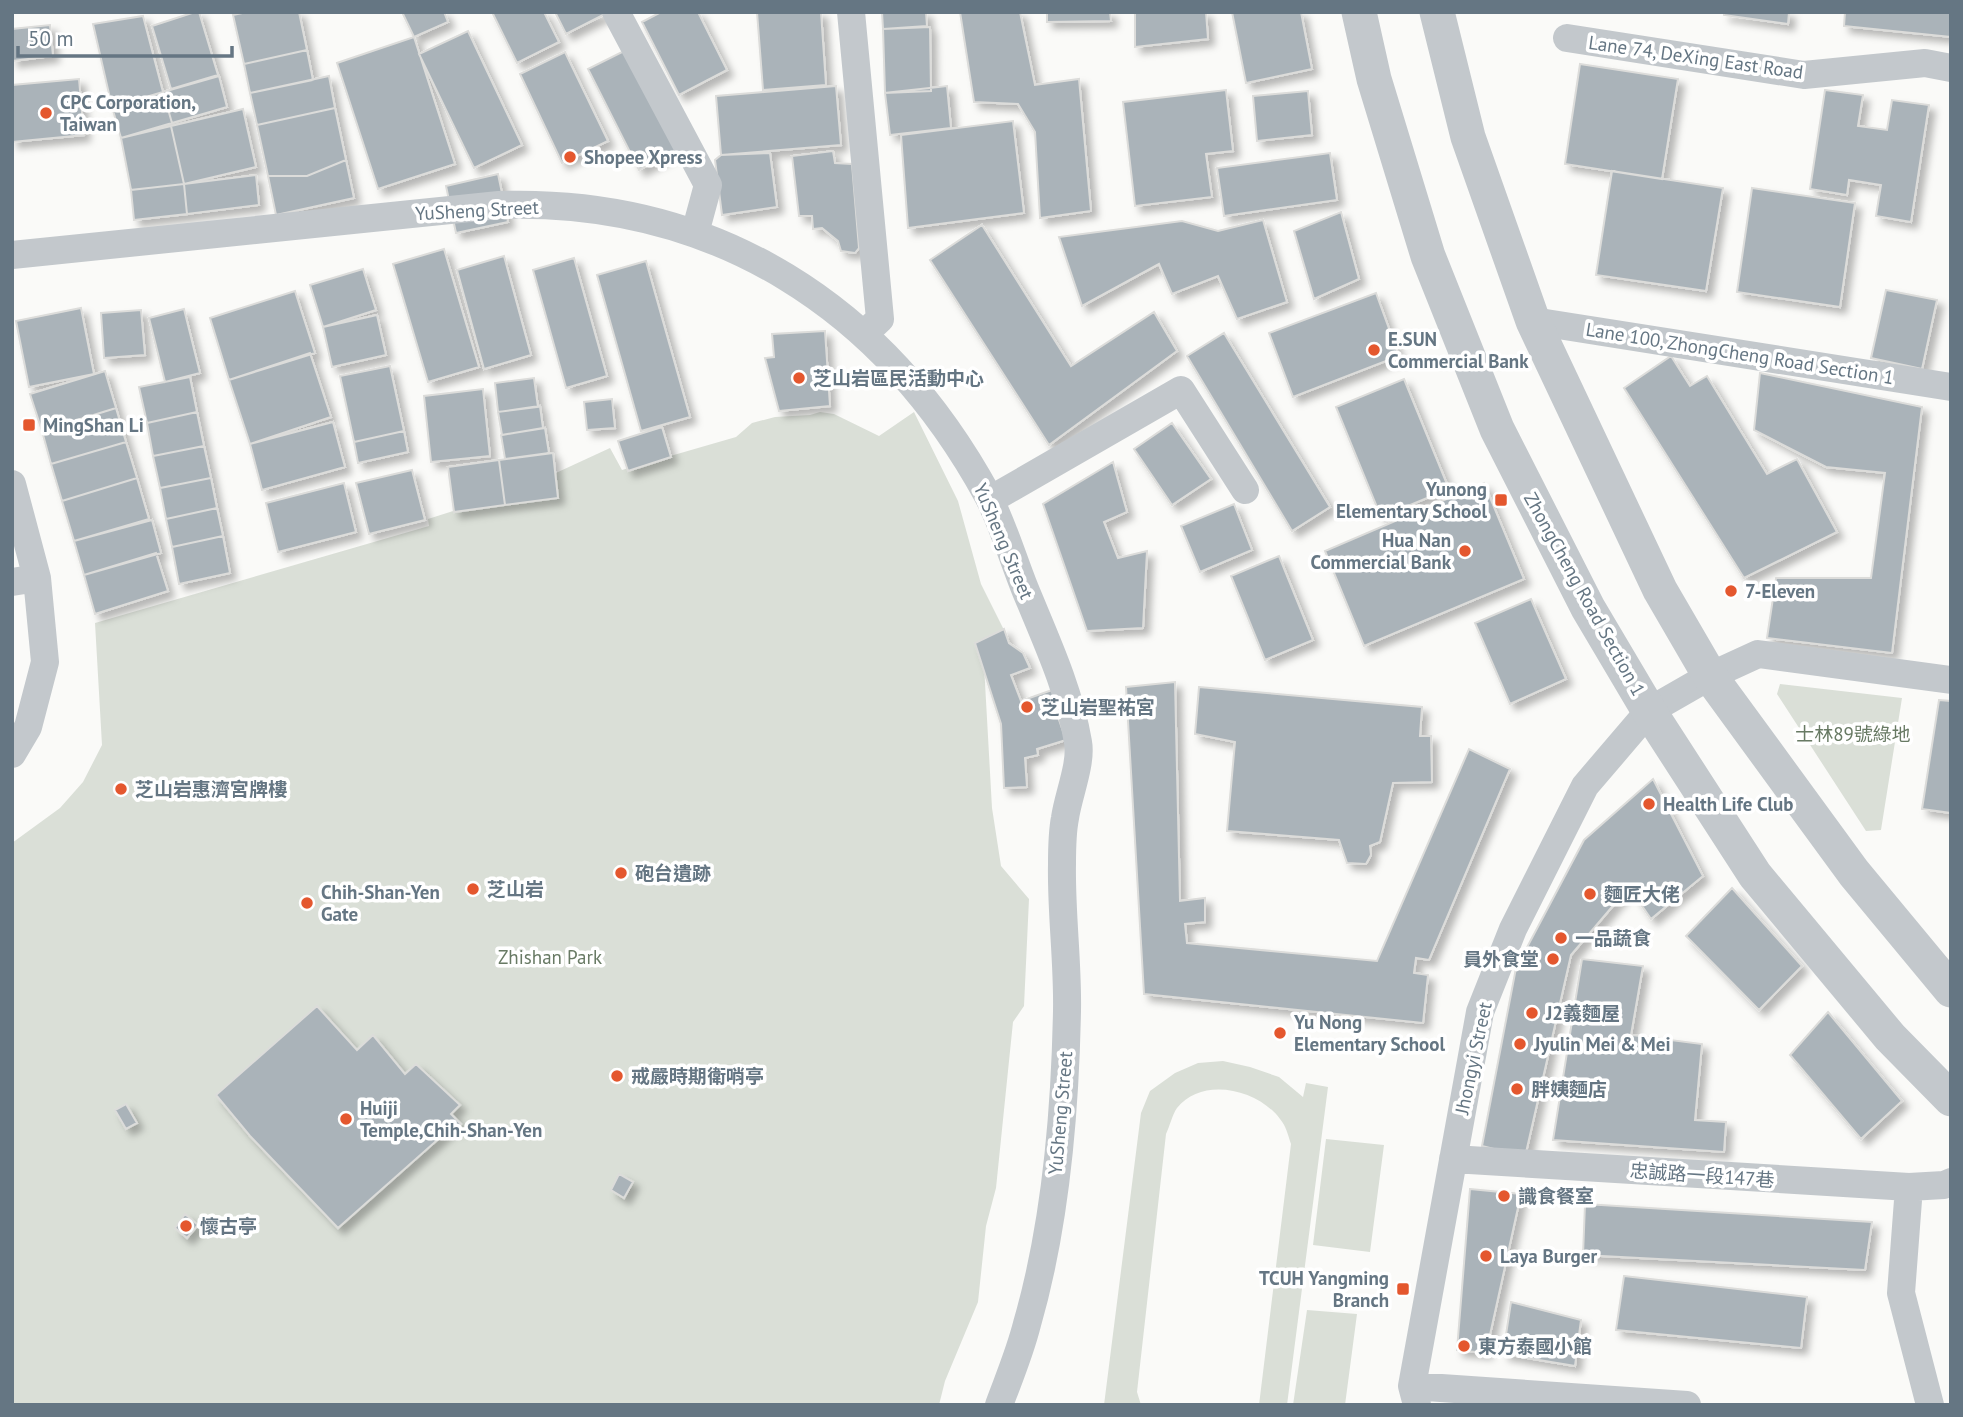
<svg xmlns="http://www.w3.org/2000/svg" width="1963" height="1417" font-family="'PT Sans','Noto Sans TC',sans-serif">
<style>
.green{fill:#dadfd7}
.building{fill:#aab3b9;stroke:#dcdcda;stroke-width:2;filter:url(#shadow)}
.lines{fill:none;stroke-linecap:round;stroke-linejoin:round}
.minor{stroke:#c3c8cc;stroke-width:28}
.tertiary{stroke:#c3c8cc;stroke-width:35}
.poi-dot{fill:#e4572e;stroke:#fff;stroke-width:2.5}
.labels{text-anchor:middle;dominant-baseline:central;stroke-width:7;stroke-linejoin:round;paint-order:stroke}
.street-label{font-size:19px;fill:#657683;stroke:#fff}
.poi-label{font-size:19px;font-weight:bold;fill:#657683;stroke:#fff;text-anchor:start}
.park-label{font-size:19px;fill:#687a64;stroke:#fff}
</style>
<defs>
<filter id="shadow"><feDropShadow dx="6" dy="6" stdDeviation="3.5" flood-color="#0004"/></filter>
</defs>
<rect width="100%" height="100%" fill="#fafaf8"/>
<!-- green -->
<path class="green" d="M820 412 834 414 879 436 914 412 958 501 981 584 1010 642 984 665 992 808 1001 866 1029 899 1024 1006 1013 1022 996 1188 986 1226 978 1302 945 1381 939 1405H12V843L60 808 83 782 102 745 95 623 429 526 428 519 519 490 610 448 622 470 736 437 752 423 775 417 810 415Z
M1780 684 1902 698 1881 830 1866 831 1777 694Z
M1223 1061 1250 1067 1279 1077 1303 1097 1306 1083 1328 1087 1287 1405H1259L1291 1144C1288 1135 1286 1126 1280 1119 1258 1089 1202 1076 1177 1108 1172 1115 1170 1126 1166 1134L1137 1392 1141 1405H1104L1141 1113 1150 1091 1175 1073 1198 1063Z
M1326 1139 1384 1145 1370 1252 1313 1245Z
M1307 1310 1357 1314 1345 1405H1293Z"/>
<!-- building -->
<path class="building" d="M195 12H199L218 75 171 89 152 26Z
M247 12H299L307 50 244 64 233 15Z
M402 12H444L448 22 414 37Z
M492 12H544L559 42 517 63Z
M555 12H609L566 34Z
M661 12H698L727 70 679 95 642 22Z
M757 12H821L826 85 763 90Z
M882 12H926L927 26 883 29Z
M960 12H1020L1035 85 1079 79 1091 211 1040 218 1035 132 1018 104 974 102Z
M1047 12H1110L1111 21 1047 22Z
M1135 12H1206L1208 39 1135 47Z
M1232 12H1301L1312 69 1246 83Z
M1724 12H1789L1788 24 1724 15Z
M1845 12H1951V37L1844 26Z
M143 16 163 92 112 107 93 24Z
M50 25 53 56 12 61V29Z
M930 27 931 91 885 93 883 29Z
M468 31 522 145 474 168 419 54Z
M414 37 455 164 378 189 337 63Z
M307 50 313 80 250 93 244 64Z
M626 50 677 150 639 170 588 69Z
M565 52 608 141 562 163 520 74Z
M1580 64 1678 79 1662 179 1565 164Z
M219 76 227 107 172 123 163 92Z
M329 76 335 108 257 125 250 93Z
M79 79 84 135 12 142V85Z
M836 86 841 145 721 155 716 96Z
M947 86 951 128 890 135 885 93Z
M1226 90 1233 151 1206 154 1212 197 1135 206 1123 102Z
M1825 90 1863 95 1858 126 1887 130 1892 100 1929 105 1911 222 1876 216 1881 185 1849 180 1847 195 1810 189Z
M1308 91 1312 135 1257 141 1253 96Z
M163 92 172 123 121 138 112 107Z
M335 108 346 160 307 176H268L257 125Z
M243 109 256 167 184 184 171 126Z
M1013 121 1024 213 908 228 901 135Z
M171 126 184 184 131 190 121 138Z
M833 151 835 163 852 164 859 248 855 253 841 251 838 241 822 228 813 229 812 216H799L792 156Z
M770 153 777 207 722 215 715 160 721 155Z
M1330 153 1337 200 1224 216 1217 168Z
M346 160 354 198 276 215 268 176H307Z
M1612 171 1723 188 1706 291 1596 275Z
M498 174 508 222 456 233 446 186Z
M256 175 259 205 187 214 184 184Z
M184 184 187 214 134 220 131 190Z
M1752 188 1855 203 1840 307 1737 292Z
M1341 212 1359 279 1314 299 1294 231Z
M1263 220 1287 302 1237 319 1218 276 1172 294 1159 264 1082 306 1059 237 1182 221 1218 231Z
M982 225 1071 366 1154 312 1177 351 1049 445 930 260Z
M444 249 479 367 428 382 393 264Z
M504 256 531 355 484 369 457 270Z
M574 258 607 376 566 388 533 270Z
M646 261 690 417 641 431 597 275Z
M363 269 376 310 323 327 310 285Z
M1886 290 1937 300 1922 369 1871 358Z
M295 291 315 353 229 380 210 318Z
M1376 293 1399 356 1293 397 1269 333Z
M81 308 94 374 29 387 16 321Z
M184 309 200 373 165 382 149 318Z
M141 310 145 355 104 358 101 313Z
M377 315 386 355 332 367 323 327Z
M825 331 830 406 779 411 765 358 774 357 772 334Z
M1224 333 1330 507 1292 531 1187 356Z
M310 353 331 417 250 444 229 380Z
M1671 356 1690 386 1707 376 1767 474 1797 459 1837 532 1744 578 1624 388Z
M390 366 404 431 354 442 340 376Z
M105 371 116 408 42 431 30 394Z
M1760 373 1922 407 1892 653 1767 638 1776 578H1871L1885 473 1826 467 1754 430Z
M190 377 197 412 147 423 139 387Z
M534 378 538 407 498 412 495 383Z
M1404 379 1449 489 1381 517 1336 407Z
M483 389 490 456 431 462 424 396Z
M612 399 615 428 587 430 584 402Z
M540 406 543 428 502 435 498 412Z
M116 408 126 442 51 464 42 431Z
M197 412 204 446 153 456 147 423Z
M333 422 345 467 262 490 250 444Z
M1172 423 1211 479 1172 505 1134 449Z
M662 427 671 457 628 471 618 441Z
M545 428 549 453 505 459 501 435Z
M404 431 408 452 358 463 354 442Z
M126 442 137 478 62 501 51 464Z
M204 446 211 478 160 488 153 456Z
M553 453 558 498 505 505 499 460Z
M499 460 505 505 454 512 448 467Z
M1113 462 1127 512 1104 522 1118 558 1147 551 1143 628 1087 631 1043 504Z
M412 470 425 520 369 534 356 483Z
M137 478 149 519 74 541 62 501Z
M211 478 217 508 166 519 160 488Z
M344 483 356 532 278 552 266 503Z
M1484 483 1524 579 1364 646 1325 551Z
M1234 504 1252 550 1200 572 1181 526Z
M217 508 223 536 172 547 166 519Z
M152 520 161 553 84 575 74 541Z
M223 536 230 573 179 584 172 547Z
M156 553 168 591 95 614 84 575Z
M1279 556 1313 640 1265 660 1231 576Z
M1531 599 1566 679 1510 704 1475 623Z
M1004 629 1009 643 1023 653 1030 668 1011 675 1021 701 1052 690 1060 712 1057 714 1066 740 1037 749 1038 755 1025 758 1027 787 1004 788 1001 724 975 643Z
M1175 682 1180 901 1205 898V922L1185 924 1187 943 1377 961 1469 749 1510 769 1429 960 1416 958 1414 973 1428 975 1423 1023 1144 994 1126 687Z
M1199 687 1422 707 1420 736H1431L1432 782 1393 783 1380 842 1370 846 1371 855 1366 864 1347 863 1339 840 1227 831 1235 742 1195 734Z
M1939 700 1951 701V813L1922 809Z
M1653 779 1703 876 1651 919 1629 887 1571 955 1525 1157 1482 1146 1516 968 1584 840Z
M1732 888 1802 966 1759 1010 1686 936Z
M1582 959 1643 966 1631 1035 1702 1044 1695 1120 1726 1122 1724 1152 1553 1140Z
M317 1006 357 1050 373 1035 405 1074 416 1064 460 1105 451 1114 461 1124 456 1129 453 1126 338 1228 250 1136 216 1095Z
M1828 1012 1902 1101 1861 1139 1790 1055Z
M126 1104 137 1123 126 1129 115 1110Z
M619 1174 633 1182 624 1198 611 1190Z
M1470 1189 1521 1194 1486 1353 1457 1350Z
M1585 1204 1872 1222 1865 1270 1583 1255Z
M185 1214 198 1225 187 1238 175 1228Z
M1624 1276 1807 1297 1801 1348 1616 1330Z
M1511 1302 1581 1320 1575 1366 1503 1354Z"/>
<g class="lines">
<!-- minor -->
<path class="minor" d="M616 12 708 185 695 233
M851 12 880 319 864 334
M1567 38 1804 75 1925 63 1951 68
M12 255 499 205C716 198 885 307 988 496 1003 525 1013 559 1025 589 1046 640 1069 689 1078 742 1082 763 1068 796 1065 818 1062 833 1062 849 1062 864 1061 913 1068 962 1067 1011 1065 1115 1056 1224 1027 1324 1020 1352 1009 1378 999 1405
M1533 321 1951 387
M12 484 37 578 45 662 28 727 12 754
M990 500 1181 390 1245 490
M12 582 37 578
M1453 1159 1909 1187 1944 1185 1951 1182
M1909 1187 1901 1293 1930 1405
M1412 1386 1687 1405
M1417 1405 1412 1386 1480 1012 1513 929 1585 786 1649 711 1710 676 1758 654 1951 680"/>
<!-- tertiary -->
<path class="tertiary" d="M1359 12 1374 79 1428 256 1497 429 1588 608 1649 711 1755 875 1890 1037 1951 1099
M1437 12 1468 137 1533 321 1660 590 1710 676 1854 873 1951 990"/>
</g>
<!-- markers -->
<g class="poi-dot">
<circle cx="46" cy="113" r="7"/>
<circle cx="570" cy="157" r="7"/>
<circle cx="1374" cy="350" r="7"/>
<circle cx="799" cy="378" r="7"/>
<rect x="22" y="418" width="14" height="14" rx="3.5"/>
<rect x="1494" y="493" width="14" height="14" rx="3.5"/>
<circle cx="1465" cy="551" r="7"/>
<circle cx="1731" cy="591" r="7"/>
<circle cx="1027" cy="707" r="7"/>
<circle cx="121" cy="789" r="7"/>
<circle cx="1649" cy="804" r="7"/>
<circle cx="621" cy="873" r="7"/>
<circle cx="473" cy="889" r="7"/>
<circle cx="1590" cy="894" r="7"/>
<circle cx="307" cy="903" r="7"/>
<circle cx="1561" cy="938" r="7"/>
<circle cx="1553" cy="959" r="7"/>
<circle cx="1532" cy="1013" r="7"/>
<circle cx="1280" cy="1033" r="7"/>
<circle cx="1520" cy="1044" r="7"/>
<circle cx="617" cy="1076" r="7"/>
<circle cx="1517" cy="1089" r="7"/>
<circle cx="346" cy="1119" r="7"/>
<circle cx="1504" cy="1196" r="7"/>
<circle cx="186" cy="1226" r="7"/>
<circle cx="1486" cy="1256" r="7"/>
<rect x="1396" y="1282" width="14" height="14" rx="3.5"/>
<circle cx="1464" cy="1346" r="7"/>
</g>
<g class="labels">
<!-- street labels -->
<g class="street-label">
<text transform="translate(1696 57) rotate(8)">Lane 74, DeXing East Road</text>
<text transform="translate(477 210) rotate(-3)">YuSheng Street</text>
<text transform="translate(1740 353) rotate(9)">Lane 100, ZhongCheng Road Section 1</text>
<text transform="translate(1004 541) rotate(67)">YuSheng Street</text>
<text transform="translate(1585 594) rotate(61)">ZhongCheng Road Section 1</text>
<text transform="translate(1473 1058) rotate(-78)">Jhongyi Street</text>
<text transform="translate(1060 1113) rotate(-85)">YuSheng Street</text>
<text transform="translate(1702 1175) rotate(4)">忠誠路一段147巷</text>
</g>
<!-- poi labels -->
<g class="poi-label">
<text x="60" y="102">CPC Corporation,<tspan x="60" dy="22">Taiwan</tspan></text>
<text x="584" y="157">Shopee Xpress</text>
<text x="1388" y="339">E.SUN<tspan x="1388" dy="22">Commercial Bank</tspan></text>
<text x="813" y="378">芝山岩區民活動中心</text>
<text x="43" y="425">MingShan Li</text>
<text x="1487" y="489" text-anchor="end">Yunong<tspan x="1487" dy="22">Elementary School</tspan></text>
<text x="1451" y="540" text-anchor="end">Hua Nan<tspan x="1451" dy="22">Commercial Bank</tspan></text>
<text x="1745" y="591">7-Eleven</text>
<text x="1041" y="707">芝山岩聖祐宮</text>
<text x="135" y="789">芝山岩惠濟宮牌樓</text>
<text x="1663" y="804">Health Life Club</text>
<text x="635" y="873">砲台遺跡</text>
<text x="487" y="889">芝山岩</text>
<text x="321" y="892">Chih-Shan-Yen<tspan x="321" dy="22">Gate</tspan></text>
<text x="1604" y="894">麵匠大佬</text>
<text x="1575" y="938">一品蔬食</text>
<text x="1539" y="959" text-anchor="end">員外食堂</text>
<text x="1546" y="1013">J2義麵屋</text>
<text x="1294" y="1022">Yu Nong<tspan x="1294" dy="22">Elementary School</tspan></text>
<text x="1534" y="1044">Jyulin Mei &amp; Mei</text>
<text x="631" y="1076">戒嚴時期衛哨亭</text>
<text x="1531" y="1089">胖姨麵店</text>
<text x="360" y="1108">Huiji<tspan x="360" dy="22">Temple,Chih-Shan-Yen</tspan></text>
<text x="1518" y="1196">識食餐室</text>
<text x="200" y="1226">懷古亭</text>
<text x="1500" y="1256">Laya Burger</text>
<text x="1389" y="1278" text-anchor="end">TCUH Yangming<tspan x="1389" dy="22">Branch</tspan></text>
<text x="1478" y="1346">東方泰國小館</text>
</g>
<!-- park labels -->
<g class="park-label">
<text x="1853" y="734">士林89號綠地</text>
<text x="550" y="957">Zhishan Park</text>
</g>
</g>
<!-- border -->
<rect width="1963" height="1417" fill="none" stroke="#657683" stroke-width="28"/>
<!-- scale -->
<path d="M18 46v10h214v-10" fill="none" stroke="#657683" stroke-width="3.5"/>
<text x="28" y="46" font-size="21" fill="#657683" stroke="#ffffff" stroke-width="5" paint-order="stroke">50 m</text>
</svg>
